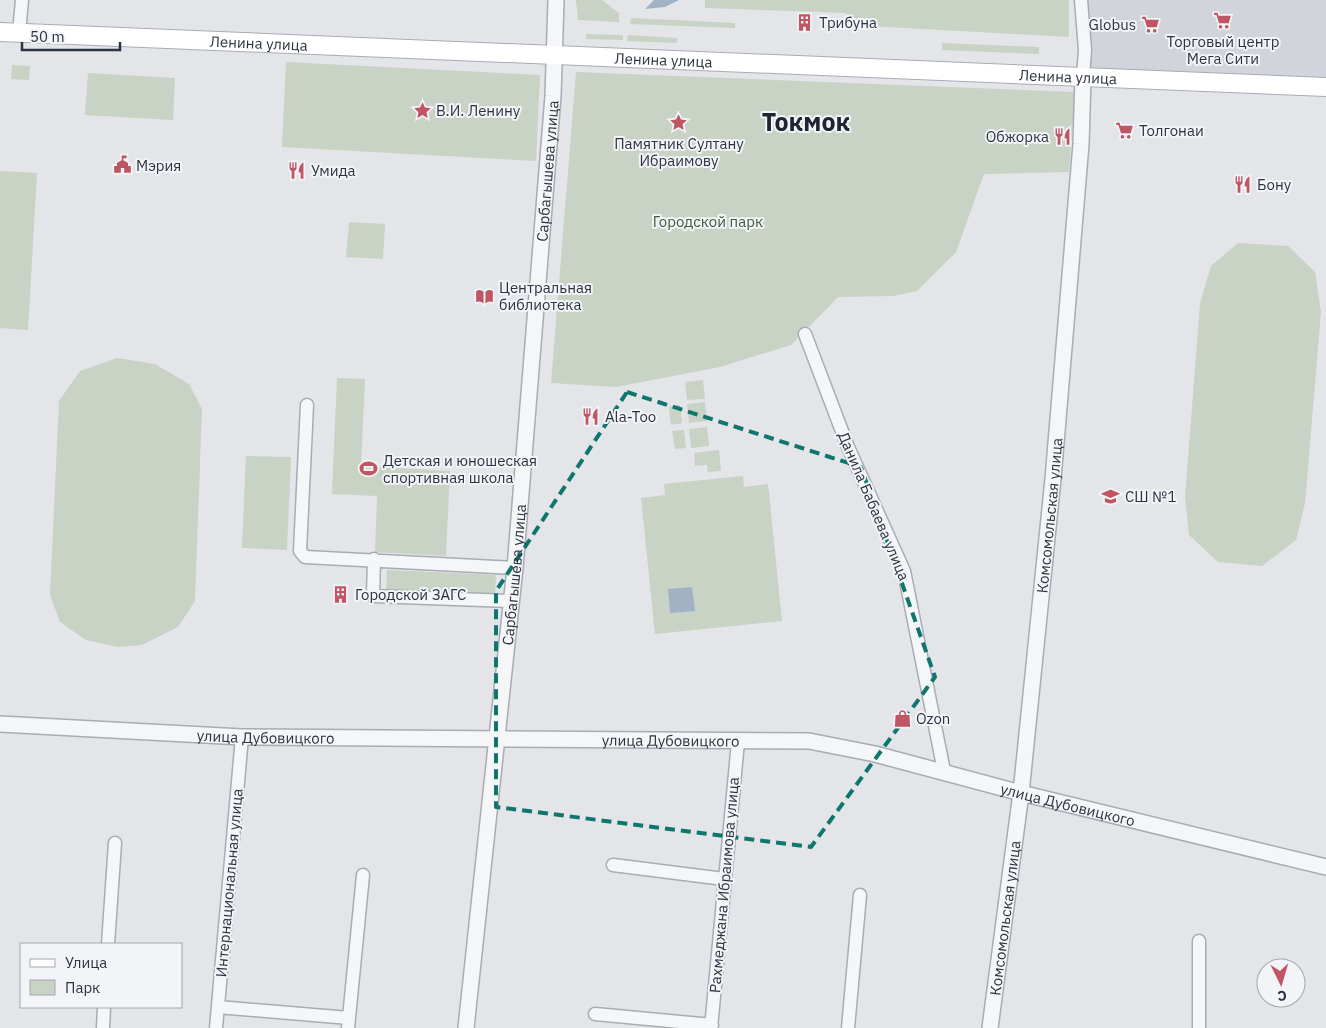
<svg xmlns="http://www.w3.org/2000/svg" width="1326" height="1028" font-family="'IBM Plex Sans',sans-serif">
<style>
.built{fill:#d1d4db}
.green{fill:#c8d2c5}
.water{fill:#a2b2c5}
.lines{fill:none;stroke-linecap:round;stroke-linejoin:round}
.minor-casing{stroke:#a8acb3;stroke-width:15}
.tertiary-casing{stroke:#a8acb3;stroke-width:18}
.secondary-casing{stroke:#a8acb3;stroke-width:20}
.minor{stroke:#f5f6f8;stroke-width:12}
.tertiary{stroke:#f5f6f8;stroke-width:15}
.secondary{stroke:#fff;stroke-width:18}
.marked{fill:none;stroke:#0f766e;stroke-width:4;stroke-dasharray:10 6;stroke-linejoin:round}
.labels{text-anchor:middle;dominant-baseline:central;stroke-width:4;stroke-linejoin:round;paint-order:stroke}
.poi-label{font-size:15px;fill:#2c3340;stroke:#f2f4f7;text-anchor:start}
.street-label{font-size:15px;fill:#2c3340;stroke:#f2f4f7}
.park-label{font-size:15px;fill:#405a3b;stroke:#f2f4f7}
.town-label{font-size:25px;font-weight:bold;fill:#1e2431;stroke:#f2f4f7}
</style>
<rect width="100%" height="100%" fill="#e3e5e9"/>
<!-- built -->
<path class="built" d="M1086 0H1326V80L1089 72Z"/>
<!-- green -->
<path class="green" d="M576 0H602L619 13V22L578 20Z
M705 0H1069V37L869 26 845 13 705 8Z
M631 18 735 23V28L630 24Z
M586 34 623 35V40L586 39Z
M628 35 677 38V43L627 41Z
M942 43 1039 47V54L942 50Z
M286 62 540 75 536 161 282 147Z
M12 65 30 66 29 80 11 79Z
M576 72 1075 92 1069 172 984 174 956 252 917 291 894 296 838 297 791 345 720 367 616 387 551 383Z
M88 73 175 78 173 120 85 115Z
M0 171 37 173 28 330 0 328Z
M349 222 385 224 383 259 346 257Z
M1238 243 1288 246 1315 272 1321 312 1305 503 1296 540 1262 566 1218 562 1189 535 1185 497 1200 303 1211 266Z
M117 358 155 364 189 384 202 409 195 601 178 627 142 645 117 647 86 640 60 622 50 595 59 401 80 371Z
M337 378 365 379 361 466 450 471 446 556 375 552 377 496 332 494Z
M703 380 705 399 687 400 685 382Z
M705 402 707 421 689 423 687 404Z
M680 405 682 423 671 425 669 407Z
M707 427 709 446 691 448 689 429Z
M684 430 686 448 675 449 672 431Z
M719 450 721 471 708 472 707 465 695 466 694 453Z
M246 456 291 457 287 550 242 548Z
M743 476 744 487 768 484 782 621 655 634 641 498 665 495 664 484Z
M387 570 496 575 495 595 386 590Z"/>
<!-- water -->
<path class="water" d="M654 0H679L665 7 645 9Z
M692 587 695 611 670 613 668 589Z"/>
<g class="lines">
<defs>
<path id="minor" d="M1081 0 1085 50 1083 77
M19 33 22 0
M805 334 848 447 904 571 944 771
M307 405 300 551 305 557 515 568
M374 559 373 596 511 601
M613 865 724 879
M108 944 115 843
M218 1007 349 1018
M595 1014 712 1025
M103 1028 104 1007
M216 1028 242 737
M348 1028 363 875
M711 1028 738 742
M848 1028 860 895
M1199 1028V941"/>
<g id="tertiary">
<path id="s1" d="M0 724 242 737 809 741 875 754 1021 793 1326 867"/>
<path id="s2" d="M466 1028 515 568 553 96 556 0"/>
<path id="s3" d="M990 1028 1021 793 1053 479 1081 144 1083 77"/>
</g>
<g id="secondary">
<path id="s4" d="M0 32 1326 87"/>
</g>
</defs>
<!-- minor casing -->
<use href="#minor" class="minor-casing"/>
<!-- tertiary casing -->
<use href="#tertiary" class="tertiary-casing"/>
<!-- secondary casing -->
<use href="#secondary" class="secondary-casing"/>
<!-- minor -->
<use href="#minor" class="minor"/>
<!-- tertiary -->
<use href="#tertiary" class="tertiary"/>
<!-- secondary -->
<use href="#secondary" class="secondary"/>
</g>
<!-- marked area -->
<path class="marked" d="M627 392 861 467 935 677 811 847 496 807V591Z"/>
<!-- icons -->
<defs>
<symbol id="supermarket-bare" viewBox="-9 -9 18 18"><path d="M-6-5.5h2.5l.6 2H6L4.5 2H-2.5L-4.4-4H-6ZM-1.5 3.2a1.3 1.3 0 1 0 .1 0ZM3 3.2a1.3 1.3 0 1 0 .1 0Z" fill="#c05664" stroke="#f2f4f7" stroke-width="2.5" paint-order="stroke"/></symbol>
<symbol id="building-bare" viewBox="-9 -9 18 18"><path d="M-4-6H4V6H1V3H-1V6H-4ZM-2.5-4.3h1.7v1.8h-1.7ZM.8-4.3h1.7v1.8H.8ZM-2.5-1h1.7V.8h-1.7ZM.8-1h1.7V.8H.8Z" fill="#c05664" stroke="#f2f4f7" stroke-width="2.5" paint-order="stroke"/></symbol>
<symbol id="sight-bare" viewBox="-9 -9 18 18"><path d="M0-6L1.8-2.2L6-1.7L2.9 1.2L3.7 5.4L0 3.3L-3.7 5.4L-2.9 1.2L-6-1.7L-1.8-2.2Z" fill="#c05664" stroke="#f2f4f7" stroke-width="2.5" paint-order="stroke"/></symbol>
<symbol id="restaurant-bare" viewBox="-9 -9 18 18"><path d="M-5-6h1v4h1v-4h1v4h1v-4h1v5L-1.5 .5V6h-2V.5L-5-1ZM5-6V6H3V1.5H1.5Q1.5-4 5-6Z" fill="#c05664" stroke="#f2f4f7" stroke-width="2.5" paint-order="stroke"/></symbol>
<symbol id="civic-bare" viewBox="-9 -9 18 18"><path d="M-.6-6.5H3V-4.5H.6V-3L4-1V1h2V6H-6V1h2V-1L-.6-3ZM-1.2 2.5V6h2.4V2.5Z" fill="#c05664" stroke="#f2f4f7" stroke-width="2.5" paint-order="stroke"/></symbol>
<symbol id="library-bare" viewBox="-9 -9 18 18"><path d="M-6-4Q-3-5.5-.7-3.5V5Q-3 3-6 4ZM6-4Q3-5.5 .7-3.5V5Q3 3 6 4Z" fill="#c05664" stroke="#f2f4f7" stroke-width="2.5" paint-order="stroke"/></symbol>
<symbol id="stadium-bare" viewBox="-9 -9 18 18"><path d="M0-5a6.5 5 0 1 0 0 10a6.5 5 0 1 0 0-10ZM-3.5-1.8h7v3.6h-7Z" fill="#c05664" stroke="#f2f4f7" stroke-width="2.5" paint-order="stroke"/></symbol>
<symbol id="school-bare" viewBox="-9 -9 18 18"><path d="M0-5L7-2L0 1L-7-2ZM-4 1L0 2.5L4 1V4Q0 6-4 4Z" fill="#c05664" stroke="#f2f4f7" stroke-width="2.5" paint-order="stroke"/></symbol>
<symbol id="shop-bare" viewBox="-9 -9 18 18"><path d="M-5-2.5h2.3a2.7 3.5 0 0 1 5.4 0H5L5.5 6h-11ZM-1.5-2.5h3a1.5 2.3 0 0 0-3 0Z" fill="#c05664" stroke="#f2f4f7" stroke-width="2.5" paint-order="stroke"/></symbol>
</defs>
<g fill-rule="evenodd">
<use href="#supermarket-bare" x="1210" y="8" width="25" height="25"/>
<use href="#building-bare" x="792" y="10" width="25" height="25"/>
<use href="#supermarket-bare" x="1138" y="12" width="25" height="25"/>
<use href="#sight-bare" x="410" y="98" width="25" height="25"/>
<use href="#sight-bare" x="666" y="110" width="25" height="25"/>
<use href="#supermarket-bare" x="1112" y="118" width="25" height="25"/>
<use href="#restaurant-bare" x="1050" y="124" width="25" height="25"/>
<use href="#civic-bare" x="110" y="152" width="25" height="25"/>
<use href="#restaurant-bare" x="284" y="158" width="25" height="25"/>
<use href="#restaurant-bare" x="1230" y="172" width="25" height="25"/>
<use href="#library-bare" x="472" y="284" width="25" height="25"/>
<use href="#restaurant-bare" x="578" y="404" width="25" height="25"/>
<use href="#stadium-bare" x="356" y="456" width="25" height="25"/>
<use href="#school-bare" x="1098" y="484" width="25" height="25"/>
<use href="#building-bare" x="328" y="582" width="25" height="25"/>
<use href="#shop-bare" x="890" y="706" width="25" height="25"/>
</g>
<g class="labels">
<!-- poi labels -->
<g class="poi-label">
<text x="819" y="22">Трибуна</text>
<text x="1136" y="24" text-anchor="end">Globus</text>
<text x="1223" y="41" text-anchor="middle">Торговый центр<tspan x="1223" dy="17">Мега Сити</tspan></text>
<text x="436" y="110">В.И. Ленину</text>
<text x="1139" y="130">Толгонаи</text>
<text x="1049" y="136" text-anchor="end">Обжорка</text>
<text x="679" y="143" text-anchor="middle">Памятник Султану<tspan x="679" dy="17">Ибраимову</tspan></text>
<text x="136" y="165">Мэрия</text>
<text x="311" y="170">Умида</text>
<text x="1257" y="184">Бону</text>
<text x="499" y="287">Центральная<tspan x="499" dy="17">библиотека</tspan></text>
<text x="605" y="416">Ala-Too</text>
<text x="383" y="460">Детская и юношеская<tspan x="383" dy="17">спортивная школа</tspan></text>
<text x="1125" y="496">СШ №1</text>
<text x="355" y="594">Городской ЗАГС</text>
<text x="916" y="718">Ozon</text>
</g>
<!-- street labels -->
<g class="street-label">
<text stroke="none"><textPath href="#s4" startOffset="259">Ленина улица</textPath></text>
<text stroke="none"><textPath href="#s4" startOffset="664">Ленина улица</textPath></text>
<text stroke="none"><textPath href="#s4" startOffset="1069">Ленина улица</textPath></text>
<text stroke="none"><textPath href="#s2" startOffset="861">Сарбагышева улица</textPath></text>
<text transform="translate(874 506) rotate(67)">Данила Бабаева улица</text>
<text stroke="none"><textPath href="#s3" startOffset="516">Комсомольская улица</textPath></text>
<text stroke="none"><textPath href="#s2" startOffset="456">Сарбагышева улица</textPath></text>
<text stroke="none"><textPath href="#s1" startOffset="266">улица Дубовицкого</textPath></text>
<text stroke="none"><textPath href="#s1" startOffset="671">улица Дубовицкого</textPath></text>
<text stroke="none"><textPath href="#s1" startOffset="1076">улица Дубовицкого</textPath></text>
<text transform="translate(229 883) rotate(-85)">Интернациональная улица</text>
<text transform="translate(724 885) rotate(-85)">Рахмеджана Ибраимова улица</text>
<text stroke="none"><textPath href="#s3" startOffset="111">Комсомольская улица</textPath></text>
</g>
<!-- park labels -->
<g class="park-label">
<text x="708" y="221">Городской парк</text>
</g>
<!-- town labels -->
<g class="town-label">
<text x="806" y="121">Токмок</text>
</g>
</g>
<!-- legend -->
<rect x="20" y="943" width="162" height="65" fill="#f2f4f7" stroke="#a3a7ae"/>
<rect x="30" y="959" width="25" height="8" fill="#ffffff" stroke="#a3a7ae"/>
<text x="65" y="968" font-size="15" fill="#2c3340">Улица</text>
<rect x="30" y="980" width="25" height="15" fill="#c8d2c5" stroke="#a3a7ae"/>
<text x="65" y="993" font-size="15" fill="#2c3340">Парк</text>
<!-- north arrow -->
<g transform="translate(1281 983) rotate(175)"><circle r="24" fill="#f2f4f7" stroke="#a3a7ae"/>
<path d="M0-4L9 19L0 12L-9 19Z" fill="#c05664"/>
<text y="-8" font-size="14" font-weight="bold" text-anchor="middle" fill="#2c3340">С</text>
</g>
<!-- scale -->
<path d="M22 42v8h98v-8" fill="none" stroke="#2c3340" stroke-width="2.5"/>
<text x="30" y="42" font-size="15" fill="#2c3340" stroke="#f2f4f7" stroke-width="4" paint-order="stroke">50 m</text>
</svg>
